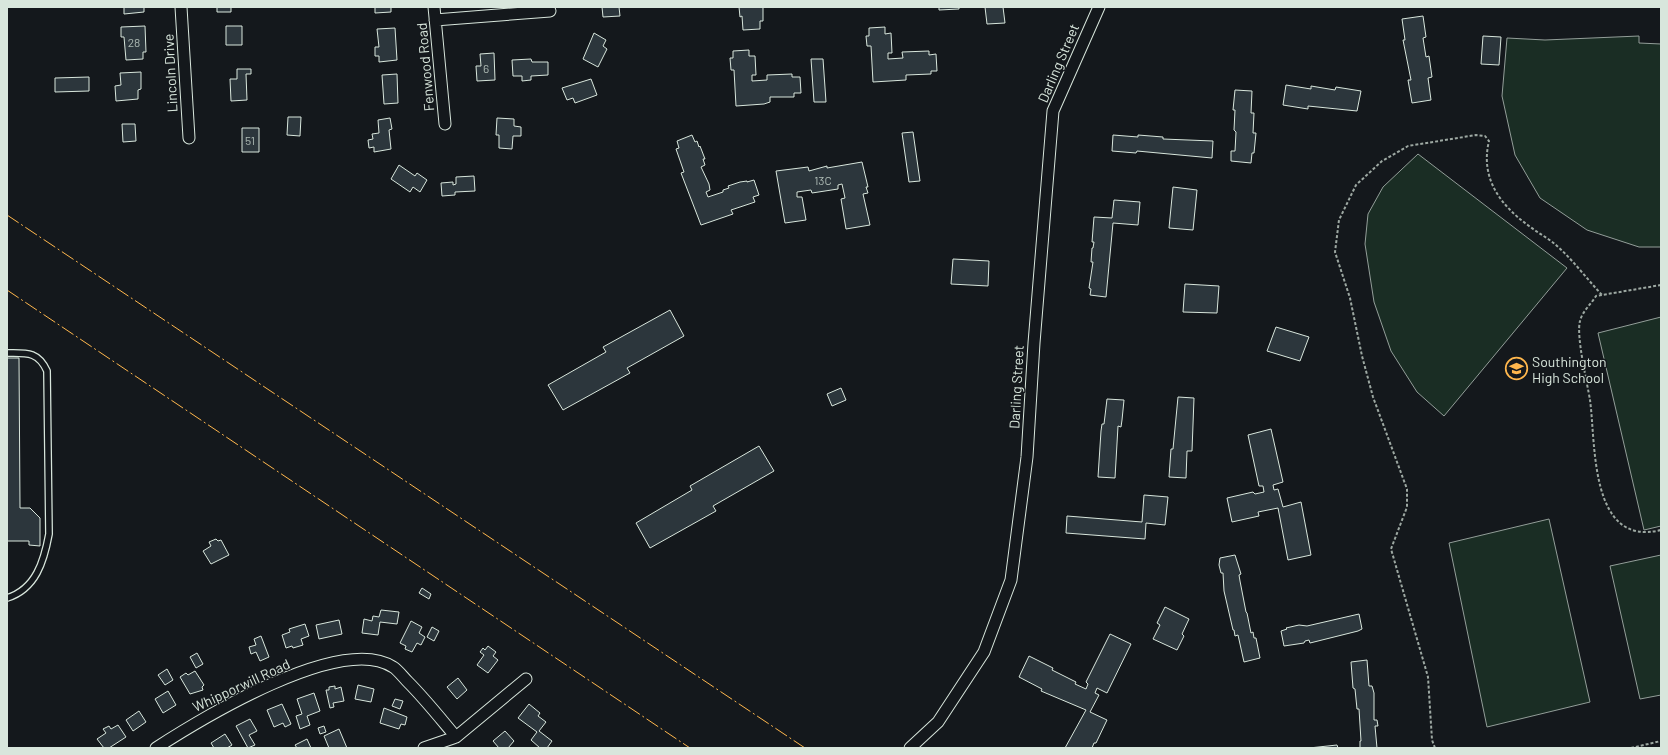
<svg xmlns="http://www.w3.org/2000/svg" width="1668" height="755" font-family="Barlow,sans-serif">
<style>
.green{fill:#1a2d24;stroke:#939e99}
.building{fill:#2c363c;stroke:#d8e6dc}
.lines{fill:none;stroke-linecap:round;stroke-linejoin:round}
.service-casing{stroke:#d8e6dc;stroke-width:8}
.minor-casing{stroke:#d8e6dc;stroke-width:13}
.path{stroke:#9da8a2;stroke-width:2;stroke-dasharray:3 2;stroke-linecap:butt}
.service{stroke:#14181c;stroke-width:5.5}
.minor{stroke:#14181c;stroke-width:11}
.power{stroke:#ffb74d;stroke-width:1;stroke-dasharray:14 3 2 3;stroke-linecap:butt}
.labels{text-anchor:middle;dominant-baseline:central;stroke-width:3;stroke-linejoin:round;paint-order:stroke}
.number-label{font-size:12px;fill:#adbab4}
.street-label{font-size:14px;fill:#d8e6dc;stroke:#14181c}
.poi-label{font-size:14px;fill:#d8e6dc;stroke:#14181c;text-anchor:start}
</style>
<rect width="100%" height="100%" fill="#14181c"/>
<!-- green -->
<path class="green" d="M1639 36V43L1661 44V247H1639L1587 230 1540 198 1515 155 1502 96 1507 38 1545 40Z
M1418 154 1567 268 1444 416 1417 392 1391 351 1374 302 1365 244 1368 214 1383 187Z
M1661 317V526L1644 530 1598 333Z
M1549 519 1590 702 1487 727 1449 543Z
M1661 555V695L1640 699 1610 566Z"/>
<!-- building -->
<path class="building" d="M124 7H144V12L124 14Z
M217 7H231V12H217Z
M375 7H391V12L375 13Z
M602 7H619L620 16 603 17Z
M739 7H763V21H760V29L743 30 742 16 740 17Z
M939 7H959V9L939 10Z
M985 7H1003L1005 23 987 24Z
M1423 16 1426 37 1423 38 1426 57 1429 56 1432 77 1428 78 1431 100 1412 103 1408 80H1411L1403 40H1405L1402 19Z
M145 26 146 52H143V59L126 60 124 37H121V27Z
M226 26H242V45H226Z
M885 27V34L891 33 892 53H888V59L903 58 902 52 929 51V55L936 54 937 71H931V74L906 75V80L873 82 871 46H867L866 36H869V28Z
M395 28 397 60 379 62V56H375V47H379L377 29Z
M594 33 606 40 603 46 607 49 598 67 583 59Z
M1483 36 1501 37 1499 65 1481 64Z
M749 50V56H755L756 75H752V81L767 80V75L792 74V77H800L801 93H794V97H770V102L764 104 736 106 734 70H731L730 58H733V51Z
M494 53 495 80 477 81 476 66H481L480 54Z
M531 59 532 62H548V75L531 76V80L522 81V76H513L512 60Z
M811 59H823L826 102H814Z
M237 69H251V74H246L247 100 231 101 230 79H237Z
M141 72V89L138 90V99L116 101 115 86 121 85 120 73Z
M397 74 398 103 384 104 382 75Z
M89 77V91L55 92V78Z
M591 79 597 95 575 103 573 98 567 100 562 88Z
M1286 85 1311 89V86L1335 90 1336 87 1361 91 1357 111 1308 106V109L1283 105Z
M1235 90 1252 91 1251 113H1254L1253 133H1256L1254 153H1252L1251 163 1231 161V151H1235L1236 132 1234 130 1235 110H1233Z
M288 117H301L300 136 287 135Z
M390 118 392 129 389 130 391 149 374 152V147L369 148 368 140 373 139 372 134 379 133 378 120Z
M497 118 514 119V126L521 127V136H513L512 149 499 148V135H496Z
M122 124H135L136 141 123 142Z
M242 128H259V152H242Z
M913 132 920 181 909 182 902 133Z
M692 135 695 142 697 141 699 147 700 146 705 159H703L705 165 701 167 709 184 710 190 706 192 708 197 723 192V190L729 188 728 186 740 182 747 181V182L754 180 759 195 753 197 755 202 731 210 733 214 701 225 681 173 684 172 676 149 679 148 677 141Z
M1113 135 1138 137V135L1163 137V139L1213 141 1212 158 1137 151 1136 153 1112 151Z
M862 162 868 187H866L868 193 863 194 870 225 846 229 841 199 845 198 842 184 838 185V189L812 193 811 190 797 192V197H802L806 220 785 223 776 171 808 167 809 171 827 166V168Z
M399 165 415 176 417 173 427 180 420 192 413 187 410 192 391 179Z
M474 176 475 191 455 192V195L442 196 441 183 453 182V185L456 184V177Z
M1173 187 1197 190 1193 230 1169 228Z
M1114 200 1140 202 1138 225 1113 223 1106 297 1090 295 1091 289 1089 288 1093 262H1091L1092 248H1093L1094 242H1092L1094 217 1112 218Z
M953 259 989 261 988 286 951 284Z
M1185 284 1219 286 1217 313 1183 312Z
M670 310 684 336 627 368 630 373 563 410 548 385 606 352 603 347Z
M1276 327 1309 337 1300 361 1267 351Z
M7 358H19L20 508H30L40 518V546L29 545V541H7Z
M841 388 846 400 832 406 827 394Z
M1178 397 1194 398 1192 451H1187L1186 478 1169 477 1171 449H1173Z
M1107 399 1124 400 1122 420 1121 427 1118 426 1115 478 1098 477 1101 431 1102 424H1104Z
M1271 429 1283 482 1273 485 1274 490 1278 489 1283 507 1301 502 1311 555 1288 560 1278 508 1258 512 1259 516 1232 522 1227 498 1253 492 1255 494 1264 492 1263 486H1259L1248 435Z
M759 446 774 471 713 506 716 511 650 548 636 523 692 490 690 486Z
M1144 495 1168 497 1165 525 1146 523 1145 539 1066 533 1067 516 1142 522Z
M216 539 218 541 221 540 229 555 211 564 203 551 211 546 209 542Z
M1235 555 1241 574 1239 575 1240 581 1246 612 1247 613 1251 633 1253 632 1254 638H1256L1260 658 1244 662 1238 635 1235 636 1234 630H1233L1224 591 1223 573H1221L1219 565 1220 558Z
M422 588 431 594 429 599 419 593Z
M1165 607 1189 619 1182 634 1184 636 1177 650 1153 639 1160 625 1157 623Z
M381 610 399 612 397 624 380 622 378 635 362 633 364 619 372 621 373 616 379 617Z
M1359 614 1362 629 1358 631 1310 643 1309 640 1305 641 1304 643 1284 646 1281 631 1287 629 1286 628 1299 625 1307 626Z
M339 620 342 634 319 639 316 625Z
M411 621 422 627 419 633 425 637 421 645 417 643 412 652 405 649 406 646 400 643Z
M305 624 309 636 301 639 303 645 293 648 292 646 286 648 282 635 290 632 289 629Z
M432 627 439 631 434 641 427 637Z
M1110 634 1131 644 1107 693 1097 688 1095 693 1099 695 1090 712 1107 720 1096 743H1094L1092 748H1065L1086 710 1041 691 1042 689 1019 677 1029 656 1053 668 1052 670 1076 682 1075 684 1086 689 1088 684 1086 682Z
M261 636 269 657 260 661 256 652 251 654 249 647 256 645 254 639Z
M488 646 496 652 493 656 498 660 488 673 477 665 484 655 480 652 483 648 485 650Z
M197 653 203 664 196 668 190 657Z
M1367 660 1369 686H1372L1374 693V720H1377L1378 726H1375L1377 748H1360V741H1361L1359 709H1357L1355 689 1353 688 1351 662Z
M167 669 173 680 165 685 158 675Z
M195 671 204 685 202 687 203 690 190 694 180 677 186 673 188 675Z
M458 678 467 690 457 699 447 687Z
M358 685 374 689 371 702 355 699Z
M335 686V689L341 687 344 701 333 703 334 707 330 708 326 690H329V687Z
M168 691 176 705 163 713 155 699Z
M314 693 320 711 307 716 310 725 300 729 296 716 302 714 297 699Z
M395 699 403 701 400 709 392 706Z
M282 704 291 724 285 727 283 723 274 727 267 710Z
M529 704 540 713 538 716 546 722 539 731 552 741 547 748H540L531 740 537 732 518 718Z
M384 708 407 717 405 725 401 724 399 729 380 723Z
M139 711 146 722 133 731 126 720Z
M250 719 257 731 249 735 255 745 248 748 236 726Z
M118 725 126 737 109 748H104L97 739 106 733 103 729 109 726 111 729Z
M324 726 326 732 320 734 318 728Z
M339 729 347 748H329L324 736Z
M505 731 514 741 508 748H499L493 741Z
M225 734 232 745 227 748H214L211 743Z
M307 739 311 748H297L295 745Z
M1337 745 1338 748H1309Z"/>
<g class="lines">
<defs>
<path id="service" d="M7 353C26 353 38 351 47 371L49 534C44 561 36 589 7 598"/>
<path id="minor" d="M181 7 189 138
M434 7 445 124
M435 20 550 11
M156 748C201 719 341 633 393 667 398 670 403 677 408 682 425 699 440 718 456 737
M424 748 456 737 526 679
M910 748 938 722 984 652 1011 580 1027 457 1034 343 1053 111 1099 7"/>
</defs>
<!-- service casing -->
<use href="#service" class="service-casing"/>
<!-- minor casing -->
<use href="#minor" class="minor-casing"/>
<!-- path -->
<path class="path" d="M1661 285 1596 296C1591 304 1582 312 1580 321 1576 336 1587 382 1590 400 1596 443 1589 548 1661 530
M1435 748 1432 740 1428 677 1391 549 1407 507V489L1373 397 1362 356 1350 298 1335 252 1339 220 1356 185 1382 161 1408 146 1476 135 1485 136 1489 141C1480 178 1500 205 1529 226 1538 233 1548 238 1556 245 1573 260 1587 279 1602 295
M1631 748 1661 741"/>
<!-- service -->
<use href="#service" class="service"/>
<!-- minor -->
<use href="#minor" class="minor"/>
<!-- power -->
<path class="power" d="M7 215 805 748
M7 290 690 748"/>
</g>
<!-- icons -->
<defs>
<symbol id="school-ring" viewBox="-11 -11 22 22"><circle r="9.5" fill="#14181c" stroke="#ffb74d" stroke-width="1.5"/><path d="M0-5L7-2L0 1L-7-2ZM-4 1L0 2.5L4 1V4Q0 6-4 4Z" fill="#ffb74d"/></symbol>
</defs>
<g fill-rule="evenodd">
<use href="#school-ring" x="1504" y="356" width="25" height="25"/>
</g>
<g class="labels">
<!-- number labels -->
<g class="number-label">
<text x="134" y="42">28</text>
<text x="486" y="68">6</text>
<text x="250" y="140">51</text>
<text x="823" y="180">13C</text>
</g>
<!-- street labels -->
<g class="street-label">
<text transform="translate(1058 63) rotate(-67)">Darling Street</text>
<text transform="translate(425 67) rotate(-95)">Fenwood Road</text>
<text transform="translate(170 73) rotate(-93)">Lincoln Drive</text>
<text transform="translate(1016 387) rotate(-87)">Darling Street</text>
<text transform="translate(241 685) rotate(-25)">Whipporwill Road</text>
</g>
<!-- poi labels -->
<g class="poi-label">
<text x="1532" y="361">Southington<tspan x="1532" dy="16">High School</tspan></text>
</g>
</g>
<!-- border -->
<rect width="1668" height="755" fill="none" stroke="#d8e6dc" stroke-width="16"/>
</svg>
